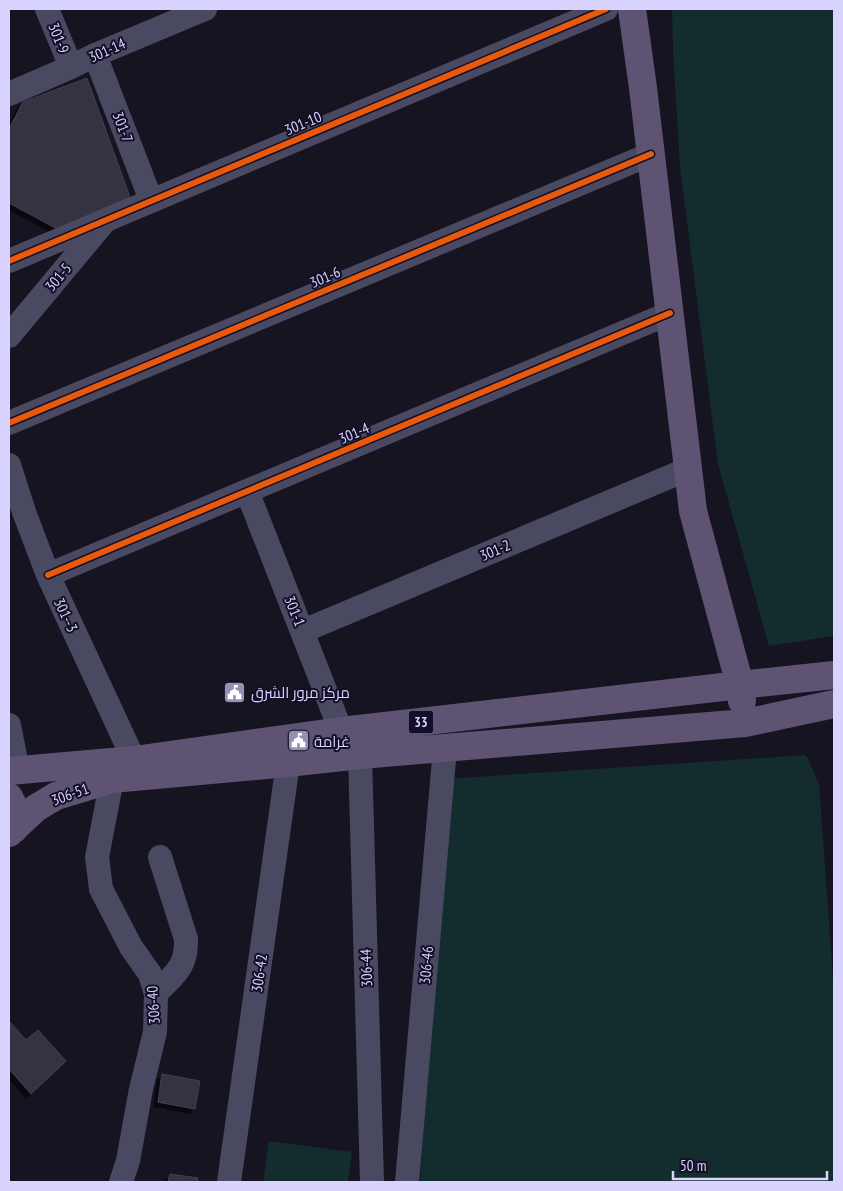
<svg xmlns="http://www.w3.org/2000/svg" width="843" height="1191" font-family="'PT Sans Narrow',Cairo,sans-serif">
<style>
.green{fill:#132c2d}
.building{fill:#343243;stroke:#433f54;filter:url(#shadow)}
.lines{fill:none;stroke-linecap:round;stroke-linejoin:round}
.minor{stroke:#4a4962;stroke-width:24}
.major{stroke:#5e5373;stroke-width:28}
.cycleway-casing{stroke:#130f26;stroke-width:9}
.cycleway{stroke:#e8590c;stroke-width:6}
.labels{text-anchor:middle;dominant-baseline:central;stroke-width:4;stroke-linejoin:round;paint-order:stroke}
.shield{fill:#130f26;stroke:#9e99be;stroke-width:1}
.shield-label{font-size:14px;font-weight:bold;fill:#d9d4ff}
.street-label{font-size:15px;fill:#d9d4ff;stroke:#130f26}
.poi-label{font-size:15px;fill:#d9d4ff;stroke:#130f26;text-anchor:start}
</style>
<defs>
<filter id="shadow"><feDropShadow dx="-4.5" dy="4.5" stdDeviation="0" flood-color="#0009"/></filter>
</defs>
<rect width="100%" height="100%" fill="#161421"/>
<!-- green -->
<path class="green" d="M672 9H834V636L769 646 718 464 680 167 673 52Z
M806 755 819 784 834 992V1182H420L445 779Z
M269 1141 352 1152 348 1182H263Z"/>
<!-- building -->
<path class="building" d="M87 78 130 197 63 232 9 203V129L23 102Z
M9 1021 26 1040 38 1030 66 1061 31 1094 9 1069Z
M162 1074 200 1081 195 1109 158 1102Z
M170 1174 198 1178 197 1182H168Z"/>
<g class="lines">
<!-- minor -->
<path class="minor" d="M47 9 71 67
M95 55 151 200
M9 94 71 67 95 55 205 9
M9 261 606 9
M9 336 104 222
M9 423 651 154
M9 465 24 512 48 575 134 760
M247 491 341 731
M48 575 670 313
M303 631 688 469
M9 725 18 771
M360 755 372 1182
M112 779 97 857 101 889 131 947 150 974 156 994 155 1032 141 1089 128 1161 121 1182
M156 994C174 974 187 968 186 939L160 857
M229 1182 288 763
M407 1182 445 748"/>
<!-- major -->
<path class="major" d="M632 9 643 88 693 511 740 685 742 701
M9 771 134 760 341 731 740 685 834 675
M9 797 15 809 14 829
M9 833 36 808 56 796 112 779 288 763 360 755 745 723 834 704"/>
<defs>
<path id="cycleway" d="M9 261 606 9
M9 423 651 154
M48 575 670 313"/>
</defs>
<!-- cycleway casing -->
<use href="#cycleway" class="cycleway-casing"/>
<!-- cycleway -->
<use href="#cycleway" class="cycleway"/>
</g>
<!-- icons -->
<defs>
<symbol id="civic-square" viewBox="-11 -11 22 22"><rect x="-9" y="-9" width="18" height="18" rx="4" fill="#9591b1" stroke="#130f26"/><path d="M-.6-6.5H3V-4.5H.6V-3L4-1V1h2V6H-6V1h2V-1L-.6-3ZM-1.2 2.5V6h2.4V2.5Z" fill="#fff"/></symbol>
</defs>
<g fill-rule="evenodd">
<use href="#civic-square" x="222" y="680" width="25" height="25"/>
<use href="#civic-square" x="286" y="728" width="25" height="25"/>
</g>
<g class="labels">
<!-- shield labels -->
<rect class="shield" x="408.5" y="710.5" width="25" height="23" rx="4"/>
<g class="shield-label">
<text x="421" y="722">33</text>
</g>
<!-- street labels -->
<g class="street-label">
<text transform="translate(59 38) rotate(68)">301-9</text>
<text transform="translate(107 50) rotate(-24)">301-14</text>
<text transform="translate(303 123) rotate(-23)">301-10</text>
<text transform="translate(123 127) rotate(69)">301-7</text>
<text transform="translate(58 277) rotate(-50)">301-5</text>
<text transform="translate(325 277) rotate(-23)">301-6</text>
<text transform="translate(354 433) rotate(-23)">301-4</text>
<text transform="translate(495 550) rotate(-23)">301-2</text>
<text transform="translate(295 611) rotate(68)">301-1</text>
<text transform="translate(66 615) rotate(65)">301--3</text>
<text transform="translate(70 794) rotate(-20)">306-51</text>
<text transform="translate(426 965) rotate(-85)">306-46</text>
<text transform="translate(366 968) rotate(-92)">306-44</text>
<text transform="translate(259 973) rotate(-82)">306-42</text>
<text transform="translate(153 1005) rotate(-94)">306-40</text>
</g>
<!-- poi labels -->
<g class="poi-label">
<text x="251" y="692">مرکز مرور الشرق</text>
<text x="314" y="741">غرامة</text>
</g>
</g>
<!-- border -->
<rect width="843" height="1191" fill="none" stroke="#d9d4ff" stroke-width="20"/>
<!-- scale -->
<path d="M673 1171v8h154v-8" fill="none" stroke="#d9d4ff" stroke-width="2.5"/>
<text x="680" y="1171" font-size="15" fill="#d9d4ff" stroke="#130f26" stroke-width="4" paint-order="stroke">50 m</text>
</svg>
